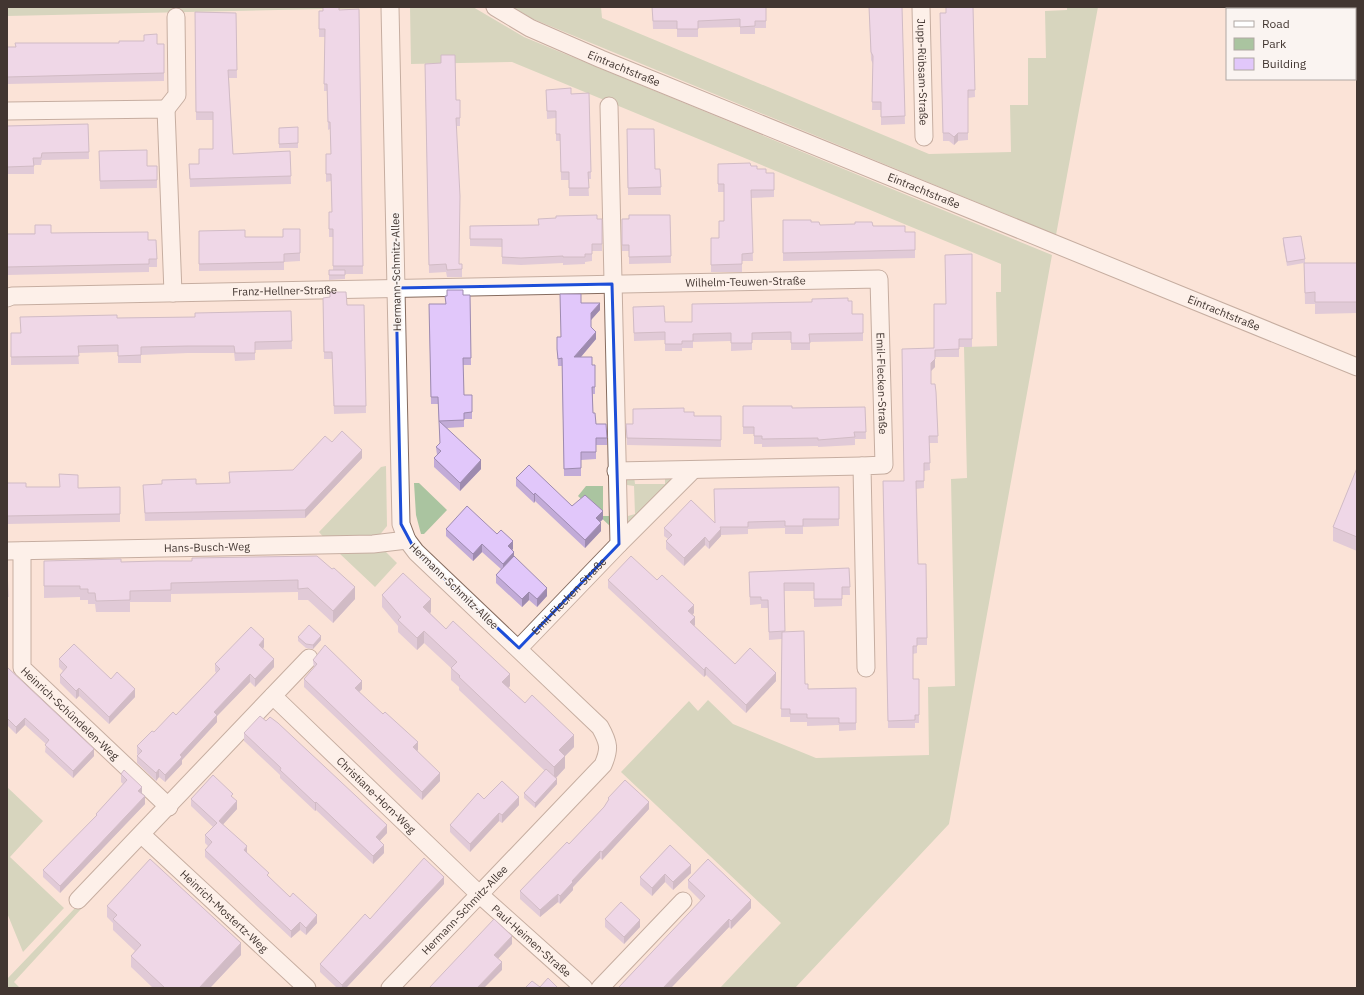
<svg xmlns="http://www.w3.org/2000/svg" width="1364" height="995" font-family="'IBM Plex Sans',sans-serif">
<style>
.green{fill:#aac4a0}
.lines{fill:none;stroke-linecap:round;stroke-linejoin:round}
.minor-casing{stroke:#866c5f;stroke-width:19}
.minor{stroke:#fff;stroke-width:17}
.wall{fill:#c2abd7}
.shaded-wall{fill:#9e8baf}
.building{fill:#e1c7fa;stroke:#9e8baf}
.marked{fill:none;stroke:#1d4ed8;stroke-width:3;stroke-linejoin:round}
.labels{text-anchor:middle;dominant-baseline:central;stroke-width:3;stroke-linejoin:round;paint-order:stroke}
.street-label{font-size:11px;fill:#423631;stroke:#faf4f1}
</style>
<rect width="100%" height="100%" fill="#fbe3d7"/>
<!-- green -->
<path class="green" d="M7 7H372L373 8 7 16Z
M410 7H473L524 37 1052 255 949 824 795 988H720L781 923 621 772 689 701 698 711 708 700 733 724 816 758 929 755 928 687 955 686 951 479 967 478 964 347 997 346 996 292H1001V264L512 62 411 64Z
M513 7H601L602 18 929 154 1011 152 1010 105H1028V58H1046L1045 11 1067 10V7H1098L1056 235 533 19Z
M386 466 387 526 378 537 325 539 319 532 381 467Z
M634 476 635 484H665V476H674L675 482 628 525V516L635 514 634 486 627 485V477Z
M414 483H419L447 510 424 534H421L416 515Z
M586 486H603V516H611V527L578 496Z
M386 552 397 563 375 587 339 553Z
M7 787 43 821 10 857 64 908 23 952 7 913Z
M77 906 81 909 14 982 20 988H7V979Z"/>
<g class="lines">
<defs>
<g id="minor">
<path id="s1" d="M495 7 530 28 601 59 1357 367"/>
<path id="s2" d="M921 7 924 137"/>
<path d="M166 109 177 95 176 17"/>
<path d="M7 111 166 109 173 293"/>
<path id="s3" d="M7 298 12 296 879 279 884 465 862 466 866 668"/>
<path d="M616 471 862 466"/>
<path d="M619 544 693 470"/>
<path id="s4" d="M7 551 373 544 407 540"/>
<path id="s5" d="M22 551V668L169 807"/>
<path id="s6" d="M519 648 619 544 609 106"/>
<path id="s7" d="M273 696 479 894 584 988"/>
<path id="s8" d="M142 835 307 988"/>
<path d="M78 900 309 658"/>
<path id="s9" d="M390 988 603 765C610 749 609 743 600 727L416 552 407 540 401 524 390 7"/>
<path d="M600 988 683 901"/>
</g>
</defs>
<!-- minor casing -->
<use href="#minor" class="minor-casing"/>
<!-- minor -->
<use href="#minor" class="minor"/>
</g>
<!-- wall -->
<path class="wall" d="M652 7H766V28H755V34H740V27L698 28V37H677V29H653Z
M869 7H902L905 124 881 125V110H872L873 64 871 60Z
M973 7 975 97 968 98V140L958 141 954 145 949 141H943L940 13H946Z
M359 9 363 274H345V279L329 280V270H333V237H329V212H332L331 181 326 182V154H331L330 129 328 130 327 91H324L325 37H319V11Z
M195 12 236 13 237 78H229L233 154 290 151 291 184 190 187 189 164H199L213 149V120H196Z
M164 44V81L7 84V47Z
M441 63 456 100H460V126H456L459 264H462V277H447L446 272 429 273 425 64Z
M546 90 571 94 589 93 591 179H588L589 196H569V180H561L560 141H556V118L547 119Z
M88 124 89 159 42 160 41 165H34V174H7V126Z
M298 127V148H279V128Z
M627 129 655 169H660L661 195H628Z
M99 151 147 166H157V188L100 189Z
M718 164 751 166 766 173H774V197L751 198 753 261H742V272H711V238H719L724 221V192H718Z
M670 215 671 263 629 264V251H622V219Z
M602 219V251H592V261L585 262V264L563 265V263L521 265 502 264V247L470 246V226L538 225Z
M783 220 811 222 820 225 873 226 905 232H915V258L783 261Z
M300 229V261L284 262V270L199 271V231L245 237H283Z
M51 233 148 240 157 259V267H149V272L7 275V234Z
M1283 238 1305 259V263H1357V313L1315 314V304H1305L1304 263 1287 266 1283 243Z
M972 254V347H959V357H935V367L931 371V384L936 392 938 443H929L930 470 924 471V488L916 489 918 564 927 638V645H917V653L913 654V679H919V723H915V728H888L883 481H904L934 348 946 304Z
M463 295H470L471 365H463L464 395H472V419H464V427L447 428 481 469 460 491 434 467V458L437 455 436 447 440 443 438 404H431L429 304H445Z
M323 298 347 305H364L366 413 334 414 332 359H324Z
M848 301 852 314H863V341L810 342V350H791V340H752V350L731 351V341L693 342V348H682V351H665V340L634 341 633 307 665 322H692Z
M581 303 600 310 591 320V327L596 339 581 357 592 365H595V394H593V413L596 424 607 438V445H596V459L581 460V476H564L562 366H558L557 344Z
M291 311 292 349 255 350V360L235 361 234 353H188L141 355V363H118V352L78 353 79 364 11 365V333H21L117 318 195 317Z
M743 406 792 408 865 407 866 439H855V445L818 447V446L762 447V444H754V434H743Z
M684 412 694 416H721V447L627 445 626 424H633Z
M332 442 362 458 305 518 145 521 143 485 229 483 293 470Z
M1357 468V551L1333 541V527Z
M516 478 572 506 603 519 600 522 601 531 585 548 535 501 534 503 516 486Z
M7 483 26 487 78 488 120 487V522L7 524Z
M839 487V526L803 527V534H785V528L748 529V534L721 535V536L709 549 705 545 684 566 666 549V541L668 539 664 536V528L714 523Z
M446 529 513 549 512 550 514 557 547 596 537 607 529 600 522 607 496 583V575L501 569 482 552 473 561 446 536Z
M317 556 355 599 333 623 308 600H298V592L171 594V602H130V612H96L95 604H88V600H80V597L44 598V561L121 562 192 561Z
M7 565 8 605H7Z
M849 568 850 595H842V606L814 607V591H784L785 631 805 684 808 689 856 688V730L839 731V725L807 726V722H790V717H781L782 639 769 640 768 608H761V604L750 605 749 572Z
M608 580H657L694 613 693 614 695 625 694 626 735 664 776 681 746 713 706 675 704 677 608 588Z
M382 595 431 612 430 613 446 629 510 686 508 688 525 703 574 747 565 756V768L556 778 557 784 535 808 524 798V793L545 771 459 690V687L451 680V668L424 643 417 650 398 632V626L382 607Z
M298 637 321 640 313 649 306 648 298 641Z
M264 647 263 649 274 667 255 687 250 682 217 716V722L182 760V764L165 782 159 777 156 781 137 763V756L138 755 137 754V746L176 715 216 673 215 671V664Z
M59 659 111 679 135 697 109 724 79 696 76 699 60 683V675L63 671 59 667Z
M313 660 362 689 359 692 418 750 417 751 440 781 422 800 304 687V679L314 668Z
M7 667 94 756 73 778 45 752 46 744 25 725 16 734 7 725Z
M244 733 387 833 379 841 384 853 373 864 316 810 315 811 280 778V775L244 741Z
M121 774 142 794 145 804 60 893 43 877V870L96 817V814L123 784 121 782Z
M233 797 237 809 223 824 247 853 269 877 317 923 306 935 300 930 291 938 205 857V850L208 846 205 843V835L213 827 191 806V799Z
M608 798 649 809 602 860 600 858 573 887V890L560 904 558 902 540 917 520 899V891L569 844 604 807 608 801Z
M484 799 519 805 502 823 499 821 470 852 450 832V825Z
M670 845 691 873 673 890 665 882 652 896 640 885V877Z
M688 880 751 908 731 929 729 927 671 988H618L701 901 688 888Z
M444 884 346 988H337L320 972V964L370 919Z
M107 906 241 955 210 988H153L131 967V956L135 951 113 930V923L107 917Z
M605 919 640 927 624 944 605 927Z"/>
<!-- shaded-wall -->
<path class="shaded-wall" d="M958 133V141L954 145V137Z
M600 303V310L591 320V313Z
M596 332V339L574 365V357Z
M935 359V367L931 371V363Z
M362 450V458L305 518V510Z
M481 460V469L460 491V483Z
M535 493V501L534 503V495Z
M603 511V519L596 526V518Z
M601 523V531L585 548V540Z
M721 529V536L709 549V542Z
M705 537V545L684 566V558Z
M513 541V549L508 554V546Z
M482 544V552L473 561V554Z
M514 552V559L503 571V564Z
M355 587V599L333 623V611Z
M547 588V596L537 607V599Z
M529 592V600L522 607V599Z
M431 599V612L423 619V607Z
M694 605V613L688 619V611Z
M695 617V625L690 630V622Z
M424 631V643L417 650V638Z
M321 636V640L313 649V645Z
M264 639V647L259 653V645Z
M274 659V667L255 687V679Z
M706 667V675L704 677V670Z
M776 673V681L746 713V705Z
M250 674V682L217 716V722L182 760V764L165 782V775L180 755 214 712Z
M510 674V686L502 694V682Z
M362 681V689L355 696V688Z
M79 688V696L76 699V691Z
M135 689V697L109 724V717Z
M25 718V725L16 734V727Z
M574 735V747L565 756V768L554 780V767L559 750Z
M418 742V750L413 755V747Z
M94 749V756L73 778V771Z
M159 769V777L156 781V773Z
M440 773V781L422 800V792Z
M557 779V784L535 808V803Z
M142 787V795L138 791Z
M145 796V804L60 893V886Z
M519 797V805L502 823V815Z
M237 801V809L219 829V821Z
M316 802V810L315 811V803Z
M649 802V809L602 860V852Z
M499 813V821L470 852V844Z
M387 825V833L376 845V837Z
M384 845V853L373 864V856Z
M247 846V854L244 850Z
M600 851V858L573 887V890L560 904V896L572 881Z
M691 865V873L673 890V882Z
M665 874V882L652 896V888Z
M444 877V884L346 988H342V985Z
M558 894V902L540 917V910Z
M751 900V908L731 929V921Z
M317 915V923L306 935V928Z
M729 919V927L671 988H663Z
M640 920V927L624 944V937Z
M300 922V930L291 938V931Z
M512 936V944L494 963V955Z
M241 943V955L210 988H199Z
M502 962V970L484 988H477Z"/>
<!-- building -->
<path class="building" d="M323 7H339V10L359 9 363 266H333V229H329V212H332L331 174H326V154H331L330 122H328L327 84H324L325 29H319V11H323Z
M652 7H766V21H755V26L740 27V19L698 21V29H677V21H653Z
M869 7H902L905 116 881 117V102H872L873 56 871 52Z
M946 7H973L975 90H968V133H958L954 137 949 133H943L940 13H946Z
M195 12 236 13 237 70H228L233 154 290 151 291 176 190 179 189 164H199V149H213V112H196Z
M157 34V44H164V73L7 77V47H16L15 43H119V41H144V35Z
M441 55H455L456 100H460V118H456L460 196 459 264H462V269L447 270 446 264 429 265 425 64 441 63Z
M571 88V94L589 93 591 172H588L589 188H569V172H561L560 134H556V111H547L546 90Z
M88 124 89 152 42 153 41 158H33L34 166 7 167V126Z
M298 127V143L279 144V128Z
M627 129H654L655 169H660L661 187 628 188Z
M147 150V166H157V180L100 181 99 151Z
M750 163 751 166H757V169H766V173H774V190H751L753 253 742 254V264L711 265V238H719V221H724V184H718V164Z
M597 215V219H602V244H592V254H585V257H563V256L521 258 502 257V239H470V226L539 225 538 219 556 218V216Z
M629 215H670L671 256 629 257V245H622V219H629Z
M783 220H811V222H819L820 225 855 224V222H872L873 226H905V232H915V250L783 253Z
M35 225H51V233L148 232V240H156L157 259H149V264L7 267V234H35Z
M283 229H300V253L284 254V262L199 264V231L245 230V237H283Z
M1301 236 1305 259 1287 262 1283 238Z
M972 254V339H959V349L935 350V359L931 363V384H935L936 392 938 436H929L930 463H924V481H916L918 564H926L927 638H917V646H913V679H919V715H915V720L888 721 883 481H904L902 349 934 348V304H946L945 255Z
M1304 263H1357V302H1315V292L1305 293Z
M329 270H345V275H329Z
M447 290H463V295H470L471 358H463L464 395H472V412L464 413V420L439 421 438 397H431L429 304H446L445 296H447Z
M330 292H346L347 305H364L366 406H334L332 352H324L323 298 330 297Z
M560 294H581V303H600L591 313V327L596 332 574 357H592V365H595V387H592L593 413H595L596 424H606L607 438H596V452H581V468L564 469 562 358 558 359 557 349V337H561Z
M848 298V301H852V314H863V333L809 334 810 343H791V332L752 333V343H731V333L693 334V341H682V344H665V332L634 333 633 307 664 306 665 322H692V304L812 302V299Z
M291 311 292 341 255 342V353H235L234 346H188L141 347V355L118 356V345L78 346 79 356 11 357V333H21L20 317 117 315V318L195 317V313Z
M743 406H792V408L865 407 866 432H854L855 437 818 440V438L762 439V436H754V427H743Z
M684 408V412H694V416H721V440L627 438 626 424H633V409Z
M439 421 481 460 460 483 434 458 441 451 436 447 440 443Z
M342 431 362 450 305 510 145 513 143 485 162 484V480L196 479V484L230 483 229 472 293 470 325 436 332 442Z
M529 465 572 506 585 495 603 511 596 518 601 523 585 540 535 493 534 495 516 478Z
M1357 468V537L1333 527Z
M59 474 78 475V488L120 487V514L7 516V483H26V487H60Z
M839 487V519H803V526H785V521L748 522V527H720L721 529 709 542 705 537 684 558 666 541 672 535 664 528 691 500 715 523 714 489Z
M467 506 497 534 501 530 513 541 508 546 514 552 503 564 482 544 473 554 446 529Z
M317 556 332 569 334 568 355 587 333 611 308 588 298 589V580L171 583V590L130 591V600L96 601 95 593H88V589H80V586H44V561L121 559V562L157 561H192V558Z
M514 556 547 588 537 599 529 592 522 599 496 575Z
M631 556 657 580 662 575 694 605 688 611 695 617 690 622 735 664 750 648 776 673 746 705 706 667 704 670 608 580Z
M7 565 8 597H7Z
M849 568 850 587H842V599H814V583H784L785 631 769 632 768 600H761V597H750L749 572Z
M403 573 431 599 423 607 446 629 453 621 510 674 502 682 525 703 532 695 574 735 559 750 565 756 554 767 459 677 460 676 451 668 457 662 424 631 417 638 398 620 401 617 382 595Z
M309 625 321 636 313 645 306 644 298 637Z
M251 627 264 639 259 645 274 659 255 679 250 674 214 712 217 715 180 755 182 757 165 775 159 769 156 773 137 756 142 751 137 746 152 731 154 732 173 712 176 715 201 689 220 669 215 664Z
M804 631 805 684H808V689L856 688V723H839V718H807V714H790V709H781L782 632Z
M74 644 111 679 117 672 135 689 109 717 79 688 76 691 60 675 67 667 59 659Z
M325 645 362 681 355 688 383 714 385 712 418 742 413 747 440 773 422 792 304 679 317 664 313 660Z
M7 667 94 749 73 771 45 745 49 740 25 718 16 727 7 718Z
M260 716 266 721 270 717 278 723 387 825 376 837 384 845 373 856 316 802 315 803 280 770 281 768 244 733Z
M546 769 557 779 535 803 524 793Z
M124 770 142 787 138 791 145 796 60 886 43 870 97 815 96 814 127 780 121 774Z
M213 775 233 794 231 796 237 801 219 821 247 846 244 850 269 873 267 875 290 897 293 893 317 915 306 928 300 922 291 931 205 850 212 842 205 835 217 823 191 799Z
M625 780 649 802 602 852 600 851 572 881 573 882 560 896 558 894 540 910 520 891 567 842 569 844 604 807 609 799 608 798Z
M502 781 519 797 502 815 499 813 470 844 450 825 478 793 484 799Z
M670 845 691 865 673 882 665 874 652 888 640 877Z
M424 858 444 877 342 985 320 964 365 914 370 919Z
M150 859 241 943 199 988H165L131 956 141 945 113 919 117 915 107 906Z
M708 859 751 900 731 921 729 919 663 988H618L705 896 688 880Z
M621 902 640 920 624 937 605 919Z
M494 919 512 936 494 955 502 962 477 988H429Z
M548 978 558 988H525L532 981 540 987Z"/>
<!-- marked area -->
<path d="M0 0H1364V995H0ZM612 284 619 544 519 648 416 552 401 524 396 288Z" fill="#fbe3d7" fill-opacity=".55" fill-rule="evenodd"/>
<path class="marked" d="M612 284 619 544 519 648 416 552 401 524 396 288Z"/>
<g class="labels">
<!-- street labels -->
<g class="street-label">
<text stroke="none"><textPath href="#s1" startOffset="143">Eintrachtstraße</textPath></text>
<text stroke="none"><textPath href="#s2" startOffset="65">Jupp-Rübsam-Straße</textPath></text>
<text stroke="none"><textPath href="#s1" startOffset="467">Eintrachtstraße</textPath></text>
<text transform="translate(396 272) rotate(-91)">Hermann-Schmitz-Allee</text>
<text stroke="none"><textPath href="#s3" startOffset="739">Wilhelm-Teuwen-Straße</textPath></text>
<text stroke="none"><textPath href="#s3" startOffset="278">Franz-Hellner-Straße</textPath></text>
<text stroke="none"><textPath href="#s1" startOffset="791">Eintrachtstraße</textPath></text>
<text stroke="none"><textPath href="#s3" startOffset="977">Emil-Flecken-Straße</textPath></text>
<text stroke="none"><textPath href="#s4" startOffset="200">Hans-Busch-Weg</textPath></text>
<text transform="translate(454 586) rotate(44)">Hermann-Schmitz-Allee</text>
<text stroke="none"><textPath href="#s6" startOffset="72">Emil-Flecken-Straße</textPath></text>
<text stroke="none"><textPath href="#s5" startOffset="183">Heinrich-Schündelen-Weg</textPath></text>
<text stroke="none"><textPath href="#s7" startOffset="143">Christiane-Horn-Weg</textPath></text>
<text stroke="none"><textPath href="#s9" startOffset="108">Hermann-Schmitz-Allee</textPath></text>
<text stroke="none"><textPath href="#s8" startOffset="112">Heinrich-Mostertz-Weg</textPath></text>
<text stroke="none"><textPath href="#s7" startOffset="356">Paul-Heimen-Straße</textPath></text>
</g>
</g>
<!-- border -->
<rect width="1364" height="995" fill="none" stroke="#423631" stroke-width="16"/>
<!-- legend -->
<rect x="1226" y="8" width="130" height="72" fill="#faf4f1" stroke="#b0a8a4"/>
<rect x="1234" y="21" width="20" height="6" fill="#ffffff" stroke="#b0a8a4"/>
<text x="1262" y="28" font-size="12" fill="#423631">Road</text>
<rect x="1234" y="38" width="20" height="12" fill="#aac4a0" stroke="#b0a8a4"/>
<text x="1262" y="48" font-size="12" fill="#423631">Park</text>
<rect x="1234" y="58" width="20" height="12" fill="#e1c7fa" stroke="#b0a8a4"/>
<text x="1262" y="68" font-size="12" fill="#423631">Building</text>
</svg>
